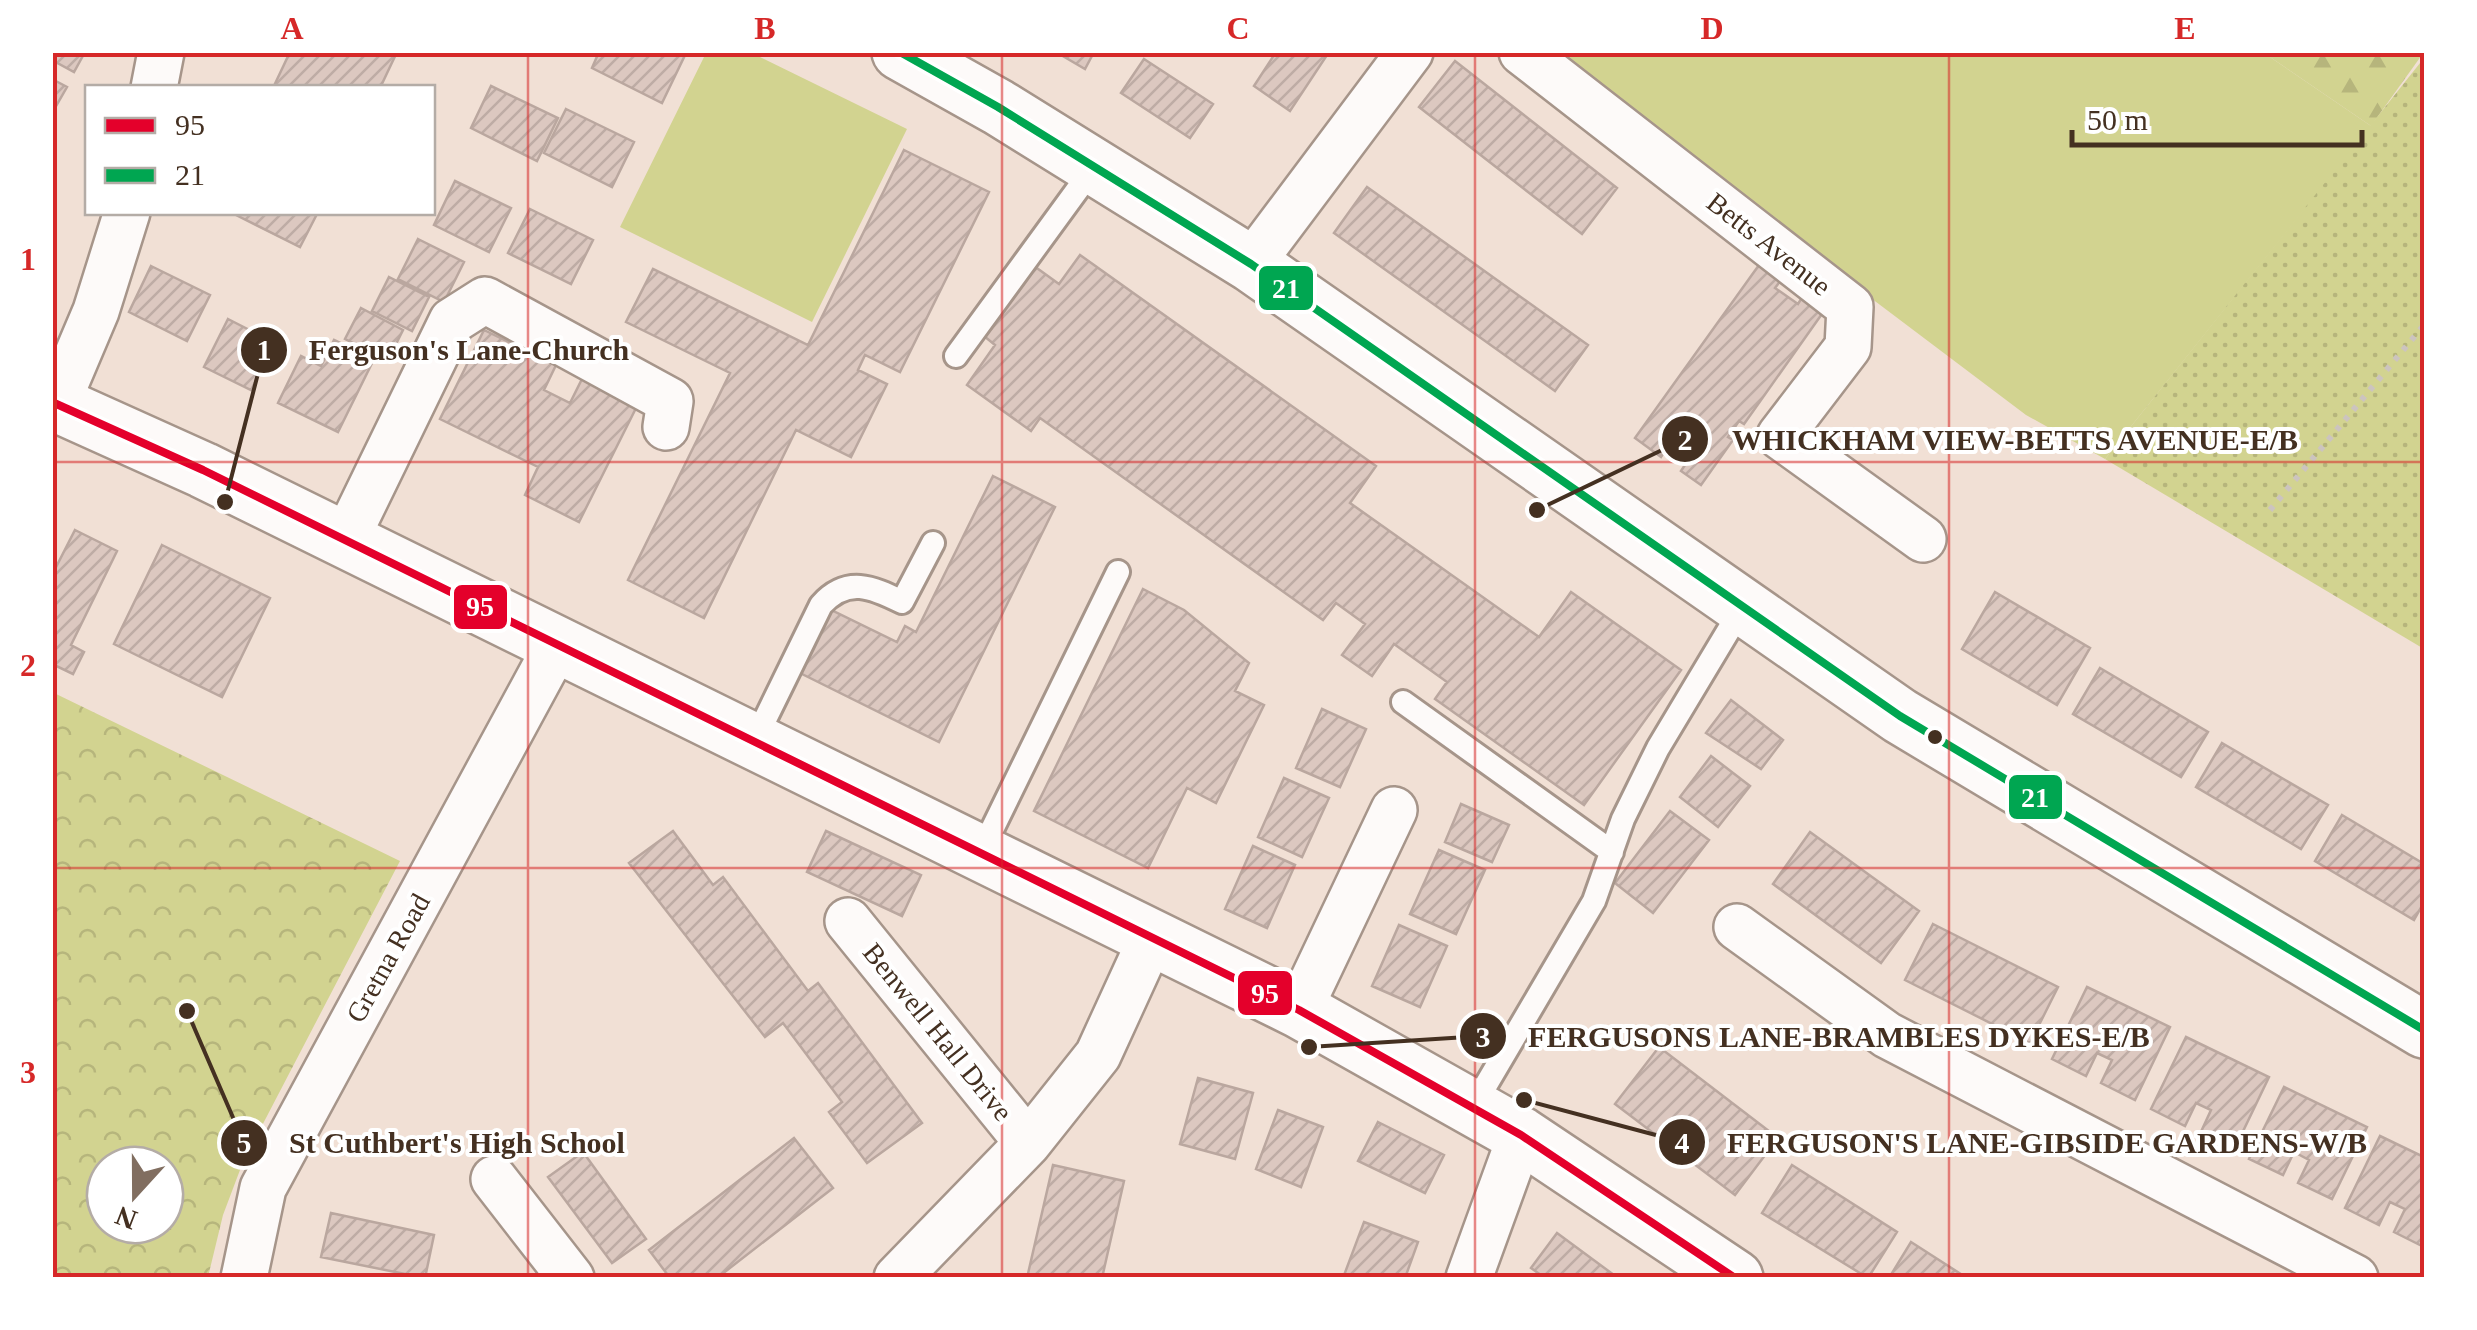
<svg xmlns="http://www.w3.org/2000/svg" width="2477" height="1330" font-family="Georgia,serif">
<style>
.grass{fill:#d2d390}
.forest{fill:url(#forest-firs)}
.park{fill:url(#park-crowns);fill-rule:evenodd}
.garden{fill:url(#garden-dots)}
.building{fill:url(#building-hatch);stroke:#baa79f;stroke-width:2.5}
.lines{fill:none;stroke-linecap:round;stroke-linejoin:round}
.service-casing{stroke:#a6958a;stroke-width:28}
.minor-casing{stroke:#a6958a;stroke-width:50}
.tertiary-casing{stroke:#a6958a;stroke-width:60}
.secondary-casing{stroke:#a6958a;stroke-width:60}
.path{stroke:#ccc4bf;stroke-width:6;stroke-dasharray:5 8;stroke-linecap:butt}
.service{stroke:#fdfaf9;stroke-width:22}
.minor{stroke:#fdfaf9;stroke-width:45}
.tertiary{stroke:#fdfaf9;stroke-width:55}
.secondary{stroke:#fdfaf9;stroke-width:55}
.bus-1-casing{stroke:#fff;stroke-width:15}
.bus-2-casing{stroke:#fff;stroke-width:15}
.bus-1{stroke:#e4002b;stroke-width:8}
.bus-2{stroke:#00a651;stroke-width:8}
.grid{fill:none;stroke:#d62828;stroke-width:2.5;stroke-opacity:0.55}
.bus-dot{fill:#443021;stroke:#fff;stroke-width:4}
.labels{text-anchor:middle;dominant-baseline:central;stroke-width:8;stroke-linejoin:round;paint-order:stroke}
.street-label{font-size:28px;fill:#443021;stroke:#fff}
.leader{fill:none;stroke:#443021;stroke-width:4}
.callout-dot{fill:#443021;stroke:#fff;stroke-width:4}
.mark-label{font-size:30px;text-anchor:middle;font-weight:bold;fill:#fff}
.callout-label{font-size:30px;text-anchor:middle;font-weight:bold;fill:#443021;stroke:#fff;stroke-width:8;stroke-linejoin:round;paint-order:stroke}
.line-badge{stroke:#fff;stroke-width:4}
.badge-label{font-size:28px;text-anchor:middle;font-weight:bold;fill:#fff}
.neatline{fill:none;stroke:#d62828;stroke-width:4}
.grid-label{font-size:32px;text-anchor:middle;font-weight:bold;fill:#d62828}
</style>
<defs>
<pattern id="forest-firs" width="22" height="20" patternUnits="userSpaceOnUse" patternTransform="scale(2.5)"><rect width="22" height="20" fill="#d2d390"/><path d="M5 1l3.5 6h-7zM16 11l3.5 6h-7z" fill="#b6b57c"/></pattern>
<pattern id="park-crowns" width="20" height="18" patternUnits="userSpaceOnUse" patternTransform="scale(2.5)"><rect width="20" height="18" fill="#d2d390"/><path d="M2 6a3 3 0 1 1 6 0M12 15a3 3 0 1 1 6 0" fill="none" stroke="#b6b57c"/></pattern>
<pattern id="garden-dots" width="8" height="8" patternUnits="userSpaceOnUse" patternTransform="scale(2.5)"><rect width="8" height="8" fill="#d2d390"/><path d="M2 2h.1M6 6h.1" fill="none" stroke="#b6b57c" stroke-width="1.8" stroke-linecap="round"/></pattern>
<pattern id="building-hatch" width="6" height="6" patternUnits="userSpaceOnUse" patternTransform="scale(2.5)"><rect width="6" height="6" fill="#dcc8c0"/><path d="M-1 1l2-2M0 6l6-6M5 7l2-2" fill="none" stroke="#beaca5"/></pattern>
</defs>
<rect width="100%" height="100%" fill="#f1e0d5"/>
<!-- grass -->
<path class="grass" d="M706 53H752L907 129 812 322 620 227Z
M1546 53H2264L2371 126 2105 459 2026 415Z"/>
<!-- forest -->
<path class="forest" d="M2424 52 2371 126 2264 53V52Z"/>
<!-- park -->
<path class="park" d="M52 692 400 861 243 1162 223 1215 208 1277H53ZM105 1165H165V1225H105Z"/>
<!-- garden -->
<path class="garden" d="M2424 58V649L2105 459Z"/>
<!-- building -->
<path class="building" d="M52 52H85L74 72 52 60Z
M290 52H397L380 88H273Z
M599 52H684L686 53 662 103 592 68Z
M1056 52H1094L1085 69Z
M1276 52H1329L1290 111 1254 86Z
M1144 59 1213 104 1190 138 1121 93Z
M1455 61 1617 188 1582 234 1419 107Z
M52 79 67 87 52 113Z
M491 86 558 118 537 161 471 128Z
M566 109 634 142 612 187 544 153Z
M904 150 989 192 900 372 865 355 858 370 887 384 851 457 796 430 704 618 628 580 730 373 626 322 653 269 808 345Z
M455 181 511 208 489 252 434 225Z
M1367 187 1588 345 1555 391 1334 233Z
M530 209 593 240 571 284 508 253Z
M230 212H318L300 247Z
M418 239 464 262 444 302 398 279Z
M1080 255 1376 466 1350 503 1539 637 1571 592 1681 670 1584 805 1435 699 1447 682 1394 644 1372 676 1342 655 1365 624 1336 603 1323 620 1040 418 1031 431 967 385 995 345 984 336 1034 266 1059 284Z
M1759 265 1781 280 1775 288 1798 304 1803 296 1824 311 1744 424 1739 421 1728 437 1733 440 1701 485 1681 471 1685 465 1665 451 1661 457 1635 438Z
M151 266 210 295 187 341 129 312Z
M389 277 429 297 412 331 372 311Z
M361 308 403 330 388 360 345 339Z
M228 319 275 343 251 390 204 367Z
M484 330 556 365 544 390 570 403 583 377 638 404 579 522 525 495 538 467 440 419Z
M334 340 374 359 338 432 278 403 301 356 321 366Z
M993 476 1055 507 939 742 796 671 827 608 897 642 905 626 916 632Z
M75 530 117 551 71 645 84 652 73 674 52 664V575Z
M162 545 270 598 222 697 114 644Z
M1143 589 1184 610 1249 663 1235 691 1264 705 1216 803 1187 788 1148 868 1034 811Z
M1995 592 2090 648 2057 705 1962 649Z
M2100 668 2208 732 2181 777 2073 714Z
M1731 700 1783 740 1761 769 1706 733Z
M1322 709 1366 729 1340 787 1296 768Z
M2222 743 2328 805 2301 849 2196 787Z
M1711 756 1750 786 1718 827 1680 797Z
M1284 778 1329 798 1302 857 1258 837Z
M1461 804 1509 825 1492 862 1445 842Z
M1670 811 1709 840 1653 913 1615 883Z
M2342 815 2424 864V902L2414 920 2315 861Z
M673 831 713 885 723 877 808 991 818 983 922 1123 867 1163 829 1112 842 1102 783 1023 765 1037 629 863Z
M826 831 921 875 902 916 807 872Z
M1810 832 1919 911 1881 963 1773 884Z
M1253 846 1295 865 1267 928 1225 909Z
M1439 850 1485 870 1456 934 1410 914Z
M1933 924 2058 987 2030 1043 1905 980Z
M1399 925 1447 946 1420 1007 1372 986Z
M2087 987 2170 1027 2135 1100 2101 1083 2112 1060 2097 1053 2086 1076 2052 1059Z
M2186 1037 2269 1077 2234 1150 2200 1134 2211 1110 2196 1103 2185 1126 2151 1109Z
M1659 1047 1778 1138 1735 1195 1615 1104Z
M1198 1078 1253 1093 1235 1159 1180 1144Z
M2284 1087 2367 1127 2332 1199 2298 1183 2309 1160 2294 1152 2283 1175 2249 1159Z
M1278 1110 1323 1127 1301 1187 1256 1169Z
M1378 1122 1444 1155 1425 1193 1358 1161Z
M2380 1136 2424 1157V1247L2394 1232 2405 1209 2390 1202 2379 1225 2345 1208Z
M794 1138 833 1188 717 1278H670L649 1250Z
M583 1152 646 1239 612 1263 548 1177Z
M1053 1165 1124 1181 1102 1278H1027Z
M1792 1165 1897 1232 1868 1278 1762 1213Z
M331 1213 434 1235 425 1278 321 1257Z
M1364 1222 1418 1242 1405 1278H1343Z
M1557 1233 1618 1278H1545L1531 1268Z
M1911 1242 1967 1278H1889Z"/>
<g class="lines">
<defs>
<path id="service" d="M956 356 1094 167
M1403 702 1612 852
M754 742 821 605C847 576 872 587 902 602L933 543
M982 850 1118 572
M1473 1107 1594 901 1623 819 1658 748 1742 608"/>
<path id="minor" d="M1522 52 1850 307 1848 347 1780 436 1923 539
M154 88 161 52
M1251 264 1410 52
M57 403 96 311 127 212
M345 541 452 321 485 300 670 401 666 427
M848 921 1028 1143
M1737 927 1887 1035 2355 1278
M1299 1010 1394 810
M494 1179 571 1278
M244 1278 263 1188 556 647
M897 1278 1028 1143 1098 1055 1152 937
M1469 1278 1521 1135"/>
<path id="tertiary" d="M52 402 203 470 1299 1010 1521 1135 1735 1278"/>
<path id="secondary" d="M900 52 998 107 1251 264 1900 716 2424 1030"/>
</defs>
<!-- service casing -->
<use href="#service" class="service-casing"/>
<!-- minor casing -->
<use href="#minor" class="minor-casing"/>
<!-- tertiary casing -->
<use href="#tertiary" class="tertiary-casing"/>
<!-- secondary casing -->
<use href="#secondary" class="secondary-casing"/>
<!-- path -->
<path class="path" d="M2270 510 2424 325"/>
<!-- service -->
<use href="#service" class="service"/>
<!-- minor -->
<use href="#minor" class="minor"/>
<!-- tertiary -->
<use href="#tertiary" class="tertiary"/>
<!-- secondary -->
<use href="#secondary" class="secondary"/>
<defs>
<path id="bus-1" d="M52 402 203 470 1299 1010 1521 1135 1735 1278"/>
<path id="bus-2" d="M900 52 998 107 1251 264 1900 716 2424 1030"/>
</defs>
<!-- bus-1 casing -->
<use href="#bus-1" class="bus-1-casing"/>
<!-- bus-2 casing -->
<use href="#bus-2" class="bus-2-casing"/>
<!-- bus-1 -->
<use href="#bus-1" class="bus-1"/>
<!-- bus-2 -->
<use href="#bus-2" class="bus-2"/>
</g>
<!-- grid -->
<path class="grid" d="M528 52V1278M1002 52V1278M1475 52V1278M1949 52V1278M52 462H2424M52 868H2424"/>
<!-- markers -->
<circle class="bus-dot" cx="1935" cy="737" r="9"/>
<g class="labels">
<!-- street labels -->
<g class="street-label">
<text transform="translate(1769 244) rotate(38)">Betts Avenue</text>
<text transform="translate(388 958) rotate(-61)">Gretna Road</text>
<text transform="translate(938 1032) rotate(51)">Benwell Hall Drive</text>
</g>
</g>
<!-- callouts -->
<path class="leader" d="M225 502L264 350M1537 510L1685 439M1309 1047L1483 1036M1524 1100L1682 1142M187 1011L244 1143"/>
<g class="callout-dot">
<circle cx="225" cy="502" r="10"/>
<circle cx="1537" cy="510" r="10"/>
<circle cx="1309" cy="1047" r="10"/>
<circle cx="1524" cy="1100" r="10"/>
<circle cx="187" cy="1011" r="10"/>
<circle cx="264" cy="350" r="25"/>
<circle cx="1685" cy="439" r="25"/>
<circle cx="1483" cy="1036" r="25"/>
<circle cx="1682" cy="1142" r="25"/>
<circle cx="244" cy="1143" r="25"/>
</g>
<g class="mark-label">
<text x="264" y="360">1</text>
<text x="1685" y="450">2</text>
<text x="1483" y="1047">3</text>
<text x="1682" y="1153">4</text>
<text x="244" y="1153">5</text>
</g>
<g class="callout-label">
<text x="469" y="360">Ferguson's Lane-Church</text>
<text x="2015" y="450">WHICKHAM VIEW-BETTS AVENUE-E/B</text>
<text x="1839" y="1047">FERGUSONS LANE-BRAMBLES DYKES-E/B</text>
<text x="2047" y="1153">FERGUSON'S LANE-GIBSIDE GARDENS-W/B</text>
<text x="457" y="1153">St Cuthbert's High School</text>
</g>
<g class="line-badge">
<rect x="1257" y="264" width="58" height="48" rx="10" fill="#00a651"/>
<rect x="452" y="583" width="57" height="48" rx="10" fill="#e4002b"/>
<rect x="2007" y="773" width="57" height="48" rx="10" fill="#00a651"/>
<rect x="1236" y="969" width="58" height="48" rx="10" fill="#e4002b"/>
</g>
<g class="badge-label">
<text x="1286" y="298">21</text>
<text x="480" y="616">95</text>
<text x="2035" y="807">21</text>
<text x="1265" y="1003">95</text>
</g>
<!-- border -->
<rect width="2477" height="1330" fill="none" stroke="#ffffff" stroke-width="110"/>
<!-- legend -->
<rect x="85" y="85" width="350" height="130" fill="#ffffff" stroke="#b4aca6" stroke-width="2.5"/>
<rect x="105" y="118" width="50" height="15" fill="#e4002b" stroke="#b4aca6" stroke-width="2.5"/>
<text x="175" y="135" font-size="30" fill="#443021">95</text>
<rect x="105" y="168" width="50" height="15" fill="#00a651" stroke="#b4aca6" stroke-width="2.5"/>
<text x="175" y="185" font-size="30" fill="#443021">21</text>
<!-- north arrow -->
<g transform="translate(135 1195) rotate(201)"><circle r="48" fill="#ffffff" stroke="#b4aca6" stroke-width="2.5"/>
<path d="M0-8L18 38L0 25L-18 38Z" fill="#816e60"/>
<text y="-15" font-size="28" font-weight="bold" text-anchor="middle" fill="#443021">N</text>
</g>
<!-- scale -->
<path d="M2072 130v15h290v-15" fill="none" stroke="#443021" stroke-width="5"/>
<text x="2087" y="130" font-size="30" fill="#443021" stroke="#ffffff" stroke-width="8" paint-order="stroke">50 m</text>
<rect x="55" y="55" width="2367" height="1220" class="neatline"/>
<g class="grid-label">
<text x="292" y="39">A</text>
<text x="765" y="39">B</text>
<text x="1238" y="39">C</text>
<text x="1712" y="39">D</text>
<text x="2185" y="39">E</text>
<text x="28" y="270">1</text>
<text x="28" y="676">2</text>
<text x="28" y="1083">3</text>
</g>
</svg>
